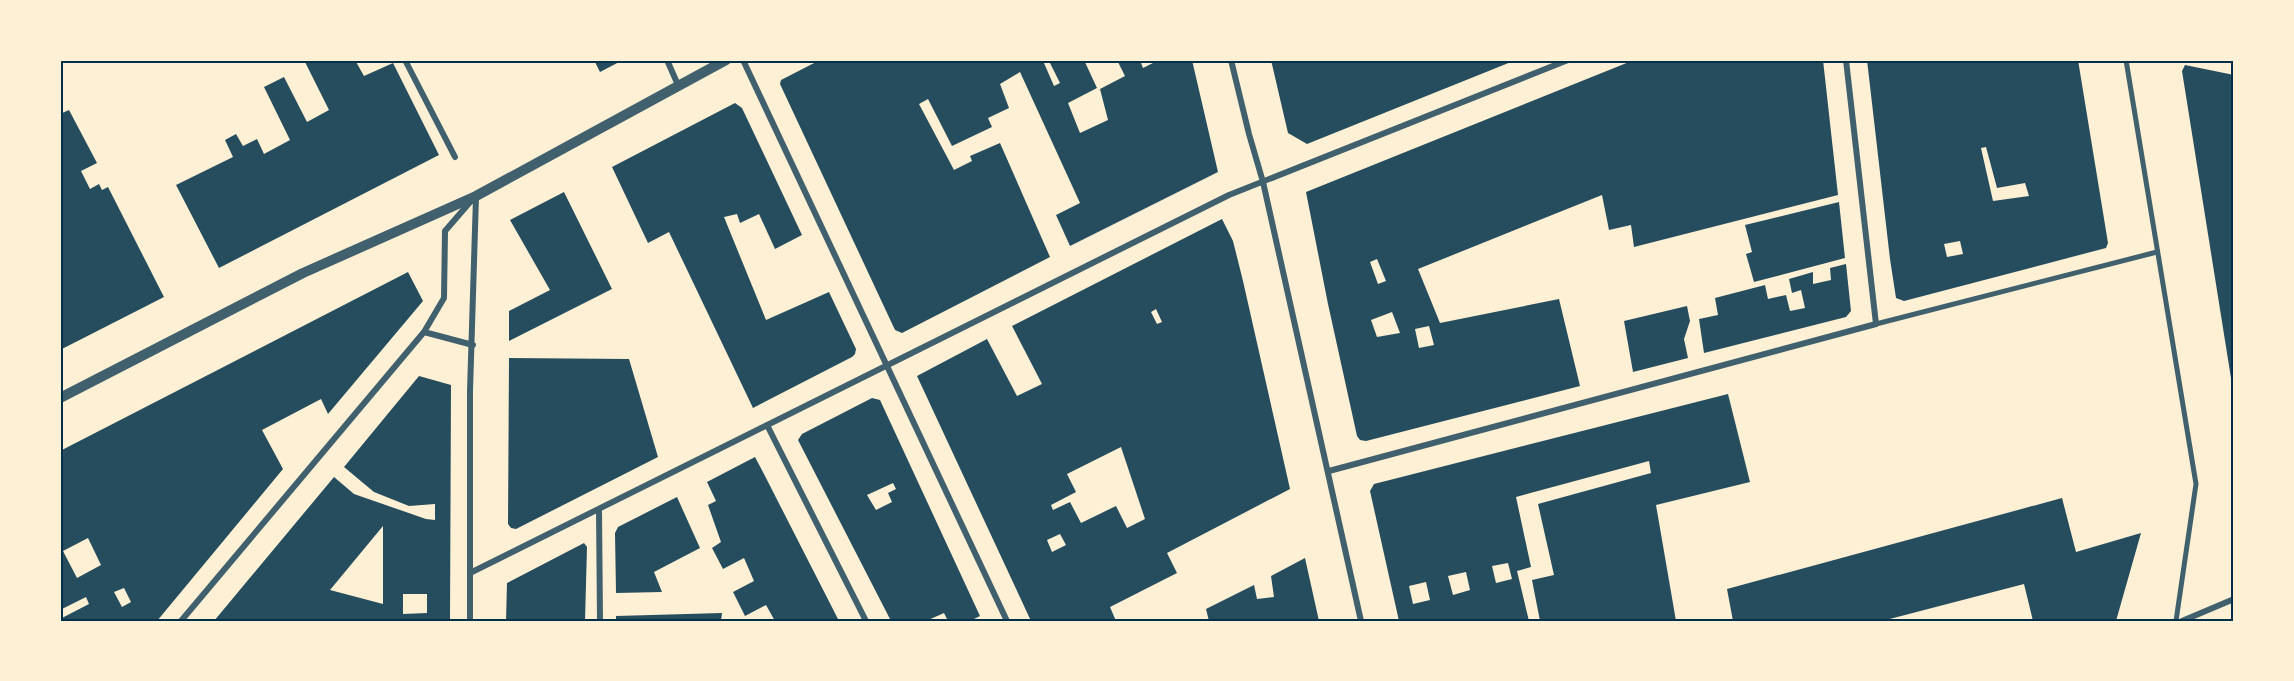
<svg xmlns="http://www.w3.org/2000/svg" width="2294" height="681" font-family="Helvetica,sans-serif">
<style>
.building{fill:#264d5e;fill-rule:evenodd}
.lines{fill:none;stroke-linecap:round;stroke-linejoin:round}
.pedestrian{stroke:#3f606c;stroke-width:5}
.minor{stroke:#3f606c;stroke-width:6}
.tertiary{stroke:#3f606c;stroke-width:10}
.neatline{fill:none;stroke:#003049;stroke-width:2}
</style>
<rect width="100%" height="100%" fill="#fdf0d5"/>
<!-- building -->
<path class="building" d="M304 60H355L364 76 393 63 439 155 219 268 176 185 233 157 225 140 236 134 243 146 257 139 264 154 290 140 264 87 284 77 307 122 329 110Z
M594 60H623L600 72Z
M820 60H1084L1097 88 1068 103 1080 133 1108 120 1100 89 1125 76 1117 60H1140L1143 68 1159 60H1192L1218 172 1070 246 1056 215 1080 203 1020 72 1000 84 1009 108 988 118 992 127 952 146 928 99 919 104 954 170 972 161 970 156 1000 143 1050 257 902 333 895 330 780 84 781 80ZM1049 61 1060 83 1054 86 1044 63Z
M1271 60H1516L1307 144 1288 133Z
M1634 60H1823L1838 195 1634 247 1631 225 1609 230 1602 195 1418 269 1440 323 1559 299 1580 386 1366 441 1360 440 1357 436 1328 304 1306 192ZM1377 259 1386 281 1378 284 1370 262ZM1392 312 1400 333 1377 337 1371 320ZM1429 326 1434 345 1419 348 1415 329Z
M1867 60H2078L2108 243 2106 248 1904 301 1896 298 1890 259ZM1986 147 1997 188 2025 183 2029 196 1993 201 1981 148ZM1960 241 1963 254 1947 257 1944 244Z
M2185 65 2234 75V397L2182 71Z
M735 103 742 108 802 235 775 249 759 214 740 223 737 214 724 217 766 320 829 292 856 349 855 354 852 357 753 408 669 232 648 243 612 167Z
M69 110 97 163 81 171 90 189 99 184 102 190 108 187 164 297 60 350V114Z
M564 192 612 289 509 341V311L550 290 510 220Z
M1839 202 1845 258 1754 282 1746 254 1752 252 1745 225Z
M1222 219 1233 241 1243 281 1290 489 1167 553 1177 573 1110 607 1116 621H1031L917 376 987 339 1017 396 1042 384 1012 326ZM1156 309 1162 322 1157 324 1151 312ZM1121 447 1145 519 1127 528 1116 506 1081 523 1070 502 1053 510 1051 505 1076 492 1067 474ZM1060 534 1066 545 1052 552 1047 540Z
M1846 264 1851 311 1846 317 1704 353 1699 319 1718 315 1715 298 1765 285 1768 299 1786 295 1790 311 1805 308 1801 290 1792 293 1789 279 1813 272V284L1831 280 1830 268Z
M408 272 423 301 328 414 321 399 262 430 283 469 157 621H60V619L89 604 86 597 62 609 60 604V451ZM88 538 101 565 77 578 63 551ZM124 588 131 602 122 607 114 592Z
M1687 306 1690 321 1684 339 1688 358 1633 372 1624 321Z
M509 358 629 359 658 457 516 529 511 528 508 524Z
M419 376 451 385 450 621H214L334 477 354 494 426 519 435 520V504L409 506 374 492 344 467ZM383 526V604L330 590ZM403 594H427V613L403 614Z
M1728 394 1750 482 1656 505 1676 621H1540L1532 580 1554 575 1538 504 1651 473 1649 461 1516 497 1531 567 1517 571 1529 621H1399L1370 491 1374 484ZM1508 563 1512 579 1496 583 1492 566ZM1466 572 1470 590 1453 595 1448 576ZM1426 582 1430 600 1413 604 1409 586Z
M872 398 880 400 980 616 970 621H948L944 613 926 621H891L798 440 802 434ZM893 483 896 489 888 493 892 502 876 510 867 495Z
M755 457 765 476 839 621H775L766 605 745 616 733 592 754 581 744 558 723 569 712 548 721 542 708 505 716 501 707 482Z
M677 497 700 548 654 572 662 592 616 593 615 533 618 527Z
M2062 498 2076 552 2141 533 2116 621H2033L2024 584 1882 621H1733L1727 589Z
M584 543 587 547 585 621H506L507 583Z
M1305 558 1319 621H1209L1206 609 1254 585 1257 599 1274 597 1271 576Z
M722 613 721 621H616V616Z"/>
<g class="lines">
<!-- pedestrian -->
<path class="pedestrian" d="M2126 60 2196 484 2176 621
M1876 324 2157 252"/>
<!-- minor -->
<path class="minor" d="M405 60 455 157
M667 60 678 85
M743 60 1007 621
M1231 60 1249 134 1263 182 1361 621
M424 332 473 345
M767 425 866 621
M1329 471 1876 324 1846 60
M599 510 600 621
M470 573 1229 195 1568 60
M181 621 424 332 444 298 445 231 471 201
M470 621V391L476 197
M2182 621 2234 599"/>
<!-- tertiary -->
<path class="tertiary" d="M60 398 303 273 476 196 726 60"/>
</g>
<!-- border -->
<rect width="2294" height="681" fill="none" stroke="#fdf0d5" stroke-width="123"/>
<rect x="62" y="62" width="2170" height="558" class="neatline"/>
</svg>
